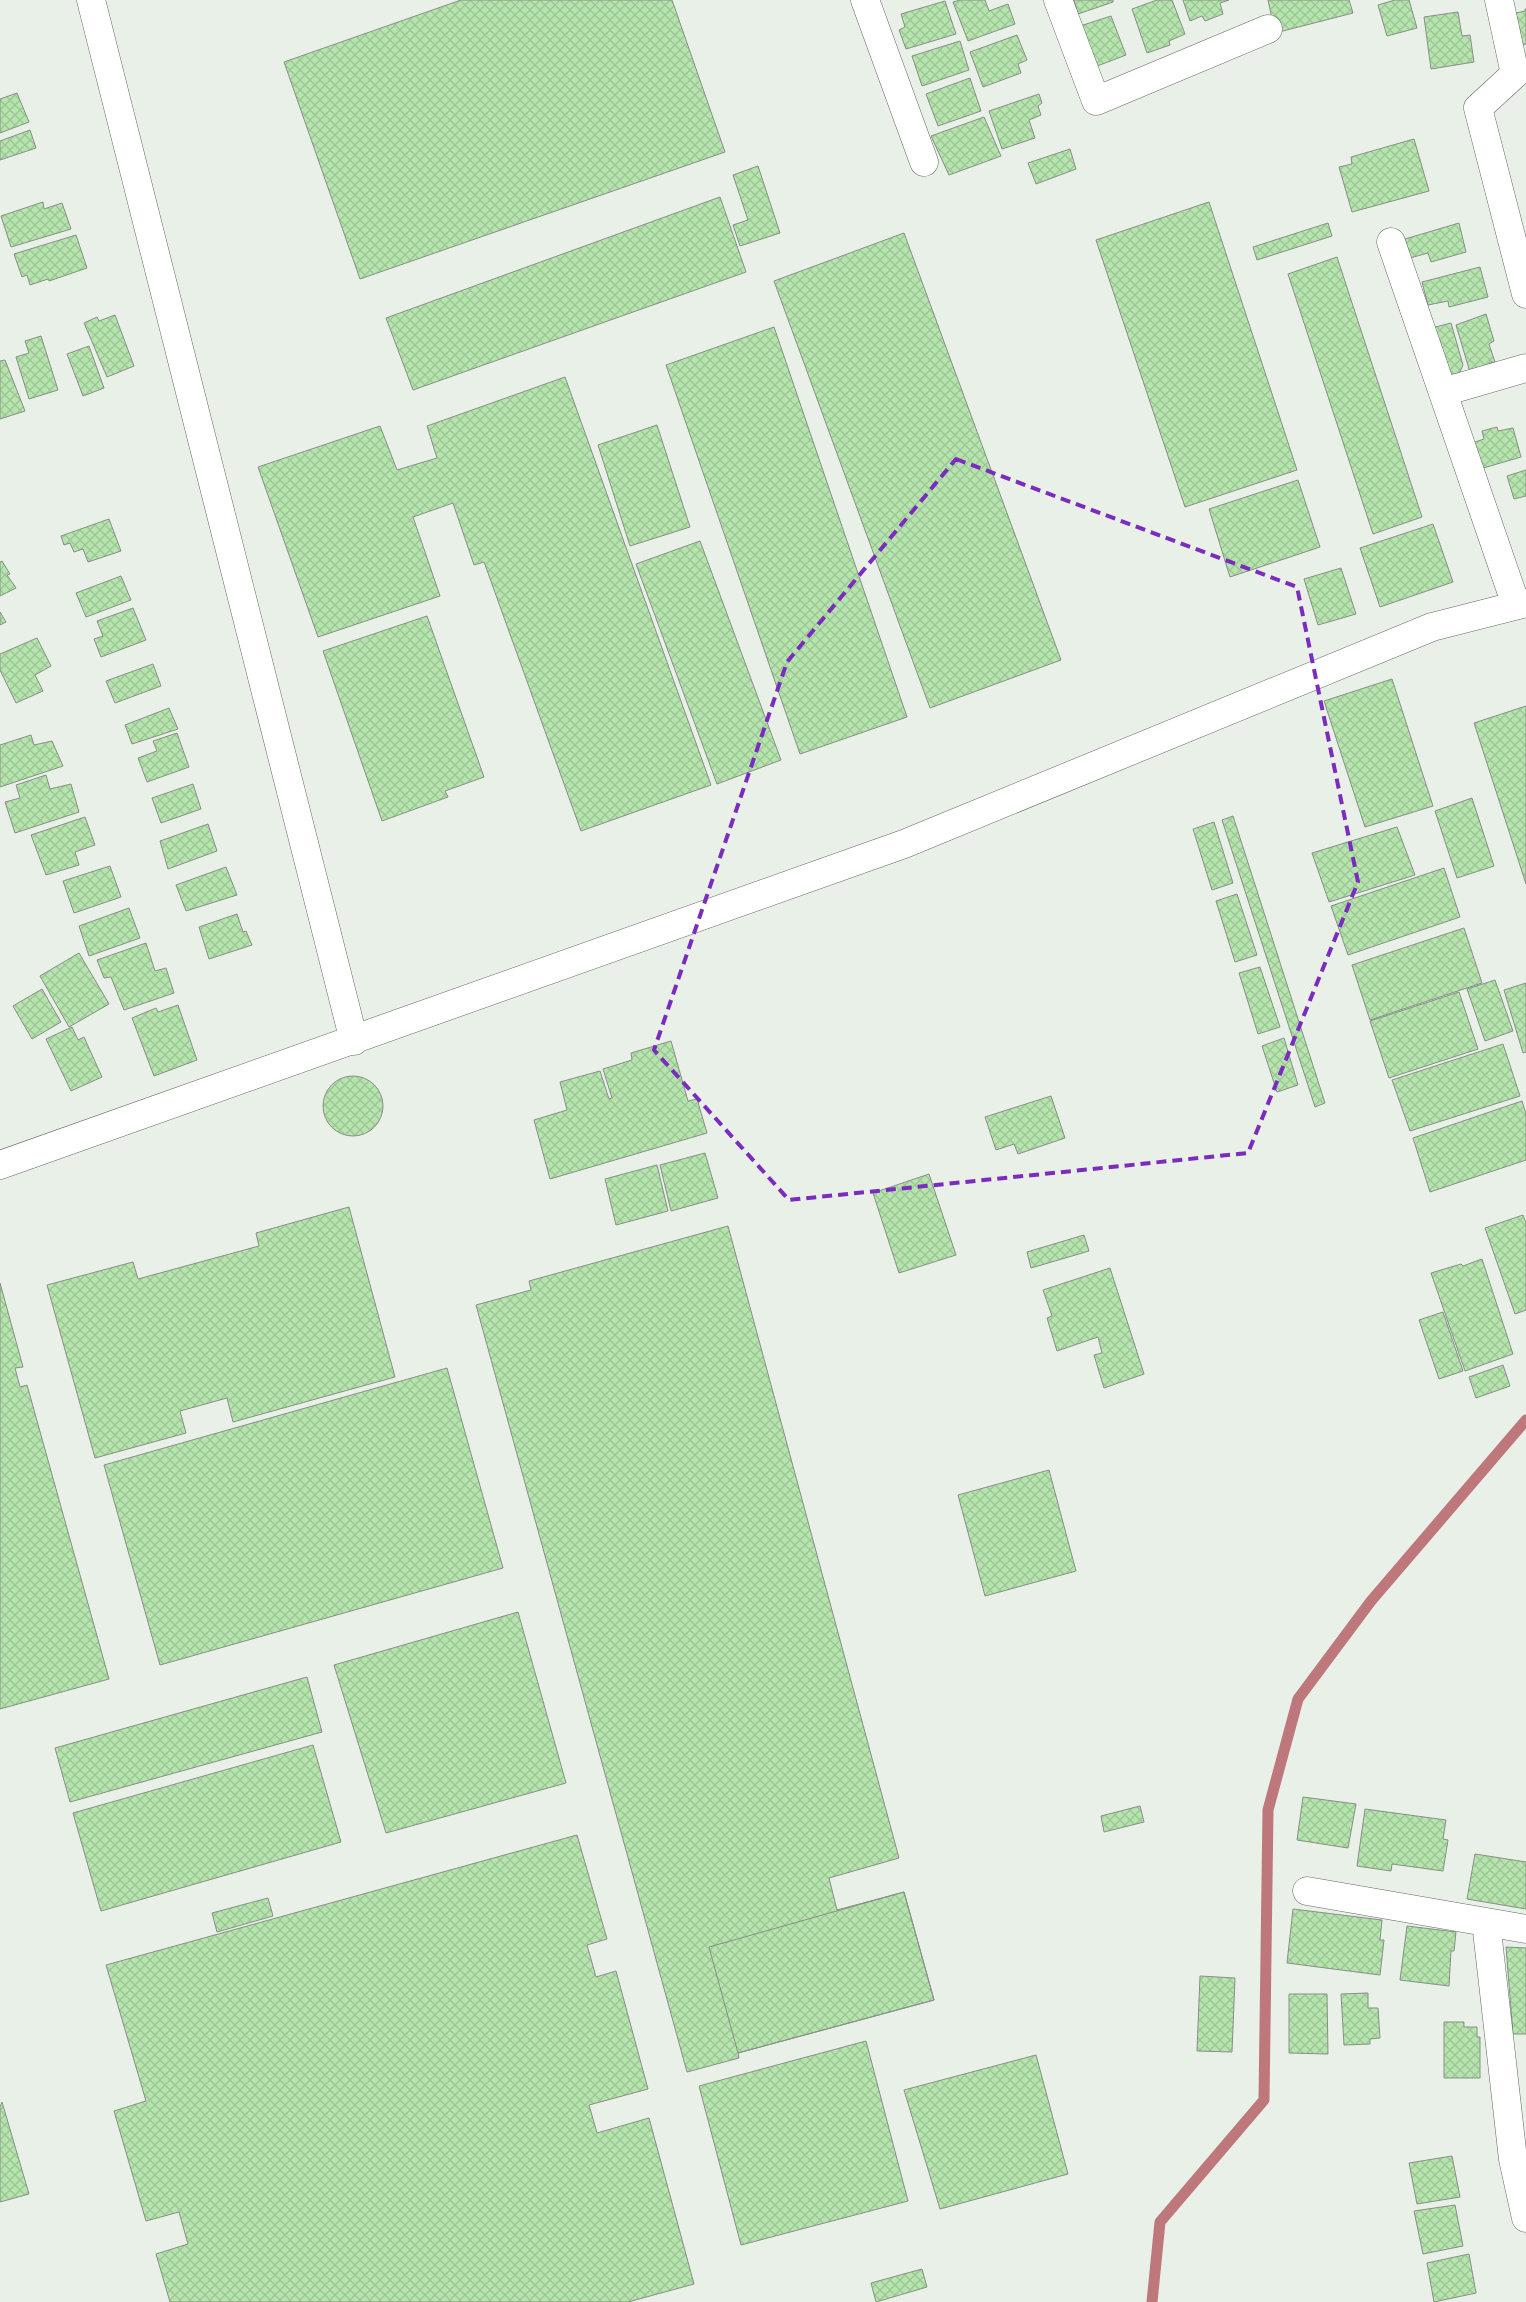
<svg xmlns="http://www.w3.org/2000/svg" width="1526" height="2302" font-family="Merriweather,serif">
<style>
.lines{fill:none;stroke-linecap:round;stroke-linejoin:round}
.stream{stroke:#be777a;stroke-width:11}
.building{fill:url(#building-cross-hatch);stroke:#888f87}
.minor-casing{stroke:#636a62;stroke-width:29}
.minor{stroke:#fff;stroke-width:28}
.marked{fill:none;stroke:#7b2cbf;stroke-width:4;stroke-dasharray:10 6;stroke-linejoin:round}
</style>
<defs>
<pattern id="building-cross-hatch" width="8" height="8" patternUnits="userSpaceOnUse" patternTransform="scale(1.25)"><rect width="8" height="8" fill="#b5e4ad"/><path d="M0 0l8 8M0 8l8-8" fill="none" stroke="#9cc495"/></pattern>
</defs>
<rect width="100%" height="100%" fill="#e8f0e7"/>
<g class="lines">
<!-- stream -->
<path class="stream" d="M1152 2302 1160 2222 1264 2100 1268 1810 1298 1699 1371 1601 1526 1420"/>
</g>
<!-- building -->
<path class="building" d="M461 0H672L725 152 360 279 284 62Z
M960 0H985L989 11 1008 4 1015 24 968 41 953 2Z
M1074 0H1113V2L1078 14Z
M1157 0H1172L1185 34 1169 41 1170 45 1147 53 1132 9Z
M1183 0H1229L1220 3 1223 14 1205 21 1202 16 1190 21Z
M1268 0H1349L1353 13 1275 33Z
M1395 0H1409L1417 28 1387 36 1378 5Z
M945 1 956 34 906 49 899 30 905 27 901 14Z
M1525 9H1526V44L1521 45 1516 13 1525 11Z
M1458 12 1462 36 1470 35 1474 62 1431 69 1424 17Z
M1111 16 1126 55 1092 68 1077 27Z
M1017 35 1027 60 1018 64 1021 73 983 87 970 52Z
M960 41 969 70 922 86 912 56Z
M970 78 981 111 938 126 926 94Z
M17 93 29 122 0 133V99Z
M1039 94 1042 103 1038 106 1041 115 1029 120 1035 138 1002 149 989 111Z
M984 117 1001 156 949 175 931 136Z
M30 130 36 148 0 160V141Z
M1414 139 1429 191 1352 212 1339 167 1352 164 1351 157Z
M1070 149 1076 169 1036 184 1028 163Z
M758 166 780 233 740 246 733 225 748 220 733 175Z
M720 197 746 272 413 390 386 318Z
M43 202 44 209 62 203 71 229 11 247 1 216Z
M1209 202 1297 470 1185 507 1096 240Z
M1328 223 1332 236 1257 260 1253 247Z
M1459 223 1466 252 1431 262 1428 253 1410 258 1405 239Z
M904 233 1061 660 930 708 774 281Z
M76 235 87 268 49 281 48 279 30 285 27 275 22 277 14 254Z
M1337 257 1422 517 1373 534 1288 274Z
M1480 267 1488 297 1449 307 1448 301 1428 305 1422 282Z
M1486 314 1494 341 1489 344 1495 362 1489 363 1491 373 1472 379 1456 325Z
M115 315 134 366 107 377 84 323 97 317 99 321Z
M1451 323 1463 365 1459 374 1445 378 1424 330Z
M774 327 907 717 800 754 666 365Z
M41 336 58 390 29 399 16 357 29 353 25 341Z
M89 346 104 388 83 396 67 354Z
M5 360 25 411 0 419V361Z
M565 377 711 785 581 831 484 562 474 565 453 503 413 517 440 596 318 637 258 467 380 426 397 470 437 458 427 426Z
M657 425 690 527 630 546 598 445Z
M1497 427 1498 431 1513 428 1521 457 1480 469 1472 443 1484 439 1482 431Z
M1526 470V496L1514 499 1507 476Z
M1298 480 1320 547 1230 577 1209 509Z
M109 519 121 551 88 562 83 549 74 552 70 543 64 545 61 536Z
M1433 524 1453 582 1380 607 1360 548Z
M700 541 781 760 717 784 636 564Z
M2 561 10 574 7 575 16 588 0 596V562Z
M1341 568 1356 614 1318 625 1304 579Z
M121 576 131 600 86 617 76 593Z
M133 608 146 640 101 657 94 639 103 636 97 621Z
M0 612 6 622 0 625Z
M427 616 484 777 445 791 448 797 382 821 323 651Z
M37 638 51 666 35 675 43 691 16 703 0 670V654Z
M153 664 161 686 115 703 106 681Z
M1392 679 1433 806 1365 827 1324 701Z
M1526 706V884L1474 723Z
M169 708 178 729 132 744 125 725Z
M177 733 189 767 147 782 138 758 157 751 153 741Z
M31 735 34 745 52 741 63 766 0 787V745Z
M46 775 50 789 71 784 79 812 15 833 5 802 20 798 16 785Z
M193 784 201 809 161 823 152 798Z
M1472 798 1494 866 1457 878 1435 811Z
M1233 816 1325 1103 1315 1107 1222 820Z
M85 817 95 845 75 852 79 865 46 875 31 835Z
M1214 822 1233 883 1212 890 1193 829Z
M208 824 217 851 168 869 160 841Z
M1397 827 1415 875 1329 902 1312 853Z
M110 866 121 897 74 913 63 881Z
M226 867 237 895 186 911 176 885Z
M1444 868 1460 917 1348 955 1331 906Z
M1237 894 1257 955 1235 962 1216 901Z
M129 908 140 938 89 956 79 926Z
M237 914 243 932 246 931 252 945 209 959 199 927Z
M1464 928 1482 983 1370 1020 1352 965Z
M146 943 155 971 166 968 174 993 124 1010 111 977 104 978 97 960Z
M79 953 109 1004 69 1027 40 976Z
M1260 967 1280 1027 1258 1034 1239 973Z
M1495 980 1513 1031 1485 1041 1467 989Z
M1526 983V1052L1523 1053 1504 990Z
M42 989 61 1022 32 1039 13 1006Z
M1459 992 1478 1049 1389 1078 1370 1021Z
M178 1005 197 1060 154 1076 132 1018 156 1008 158 1012Z
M72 1027 78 1040 84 1037 102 1077 71 1091 46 1039Z
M1284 1038 1298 1085 1277 1092 1262 1046Z
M671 1041 688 1101 697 1099 707 1133 550 1179 534 1120 567 1110 560 1082 600 1071 609 1099 612 1098 603 1069 632 1060 631 1053Z
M1503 1044 1520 1096 1410 1131 1392 1080Z
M323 1106a30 30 0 1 1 60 0a30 30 0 1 1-60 0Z
M1051 1096 1065 1138 1018 1154 1014 1144 996 1150 985 1117Z
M1522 1101 1526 1114V1160L1430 1192 1413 1138Z
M705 1153 718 1198 671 1211 660 1165Z
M657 1165 668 1211 616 1225 605 1179Z
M929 1174 956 1255 899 1273 873 1193Z
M349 1207 395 1377 233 1422 227 1398 180 1411 186 1433 95 1458 47 1285 133 1262 138 1279 259 1246 256 1233Z
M1523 1215 1526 1223V1310L1515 1314 1485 1228Z
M728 1226 899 1858 829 1878 837 1910 904 1892 934 2000 738 2053 739 2058 687 2072 476 1305 531 1290 529 1281Z
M1084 1235 1089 1251 1031 1268 1027 1252Z
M1482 1259 1513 1354 1465 1371 1431 1273 1461 1264 1463 1266Z
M1110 1268 1144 1374 1104 1388 1094 1355 1102 1353 1098 1337 1057 1351 1047 1318 1052 1316 1043 1290Z
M0 1283 23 1367 15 1368 20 1387 27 1385 109 1679 0 1709Z
M1443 1312 1463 1371 1439 1379 1419 1320Z
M1503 1365 1510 1386 1476 1398 1469 1377Z
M447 1368 503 1568 160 1665 104 1465Z
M1049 1470 1076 1571 985 1596 958 1495Z
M518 1612 566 1783 386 1833 334 1665Z
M307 1677 322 1732 70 1802 55 1748Z
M313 1745 341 1842 101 1911 73 1813Z
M1303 1797 1356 1804 1348 1848 1297 1840Z
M1140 1806 1144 1822 1104 1832 1101 1816Z
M1365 1809 1446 1820 1443 1839 1448 1840 1443 1871 1392 1864 1391 1871 1357 1866Z
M577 1835 607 1939 587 1945 596 1977 616 1971 648 2089 589 2105 597 2133 649 2118 694 2284 628 2302H170L156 2254 188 2244 179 2212 146 2221 114 2111 146 2101 106 1965Z
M1475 1854 1526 1862V1909L1467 1899Z
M904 1892 934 2000 738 2053 709 1947Z
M268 1898 273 1916 217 1932 212 1913Z
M1293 1909 1382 1920 1380 1940H1384L1380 1975 1287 1963Z
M1407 1926 1456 1932 1454 1951H1451L1449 1986 1400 1980Z
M1506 1947 1526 1948V2034H1513Z
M1200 1976 1235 1978 1232 2052 1197 2051Z
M1368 1993V2008H1378L1380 2038 1370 2039V2044L1344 2045 1341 1994Z
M1289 1994H1327L1328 2054 1289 2053Z
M1444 2022H1464V2027H1477V2037H1480V2078H1444Z
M866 2041 908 2201 741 2245 699 2086Z
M1036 2055 1068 2174 940 2209 904 2090Z
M2 2102 29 2194 0 2202V2107Z
M1452 2156 1460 2197 1417 2204 1409 2163Z
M1455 2205 1463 2246 1423 2254 1414 2211Z
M1469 2254 1476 2293 1434 2302 1427 2263Z
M922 2269 927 2287 876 2302 871 2283Z"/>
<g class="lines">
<defs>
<path id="minor" d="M91 0 354 1041
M865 0 924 162
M1058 0 1096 101 1268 29
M1499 0 1515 74 1478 108 1526 294
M1391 242 1516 605
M1443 392 1526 368
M0 1165 904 844 1432 627 1526 603
M1307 1891 1526 1929
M1486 1922 1513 2159 1526 2218"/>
</defs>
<!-- minor casing -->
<use href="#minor" class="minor-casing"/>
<!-- minor -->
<use href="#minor" class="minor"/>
</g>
<!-- marked area -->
<path class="marked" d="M956 459 1297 587 1358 882 1248 1153 789 1200 654 1050 787 662Z"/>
</svg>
